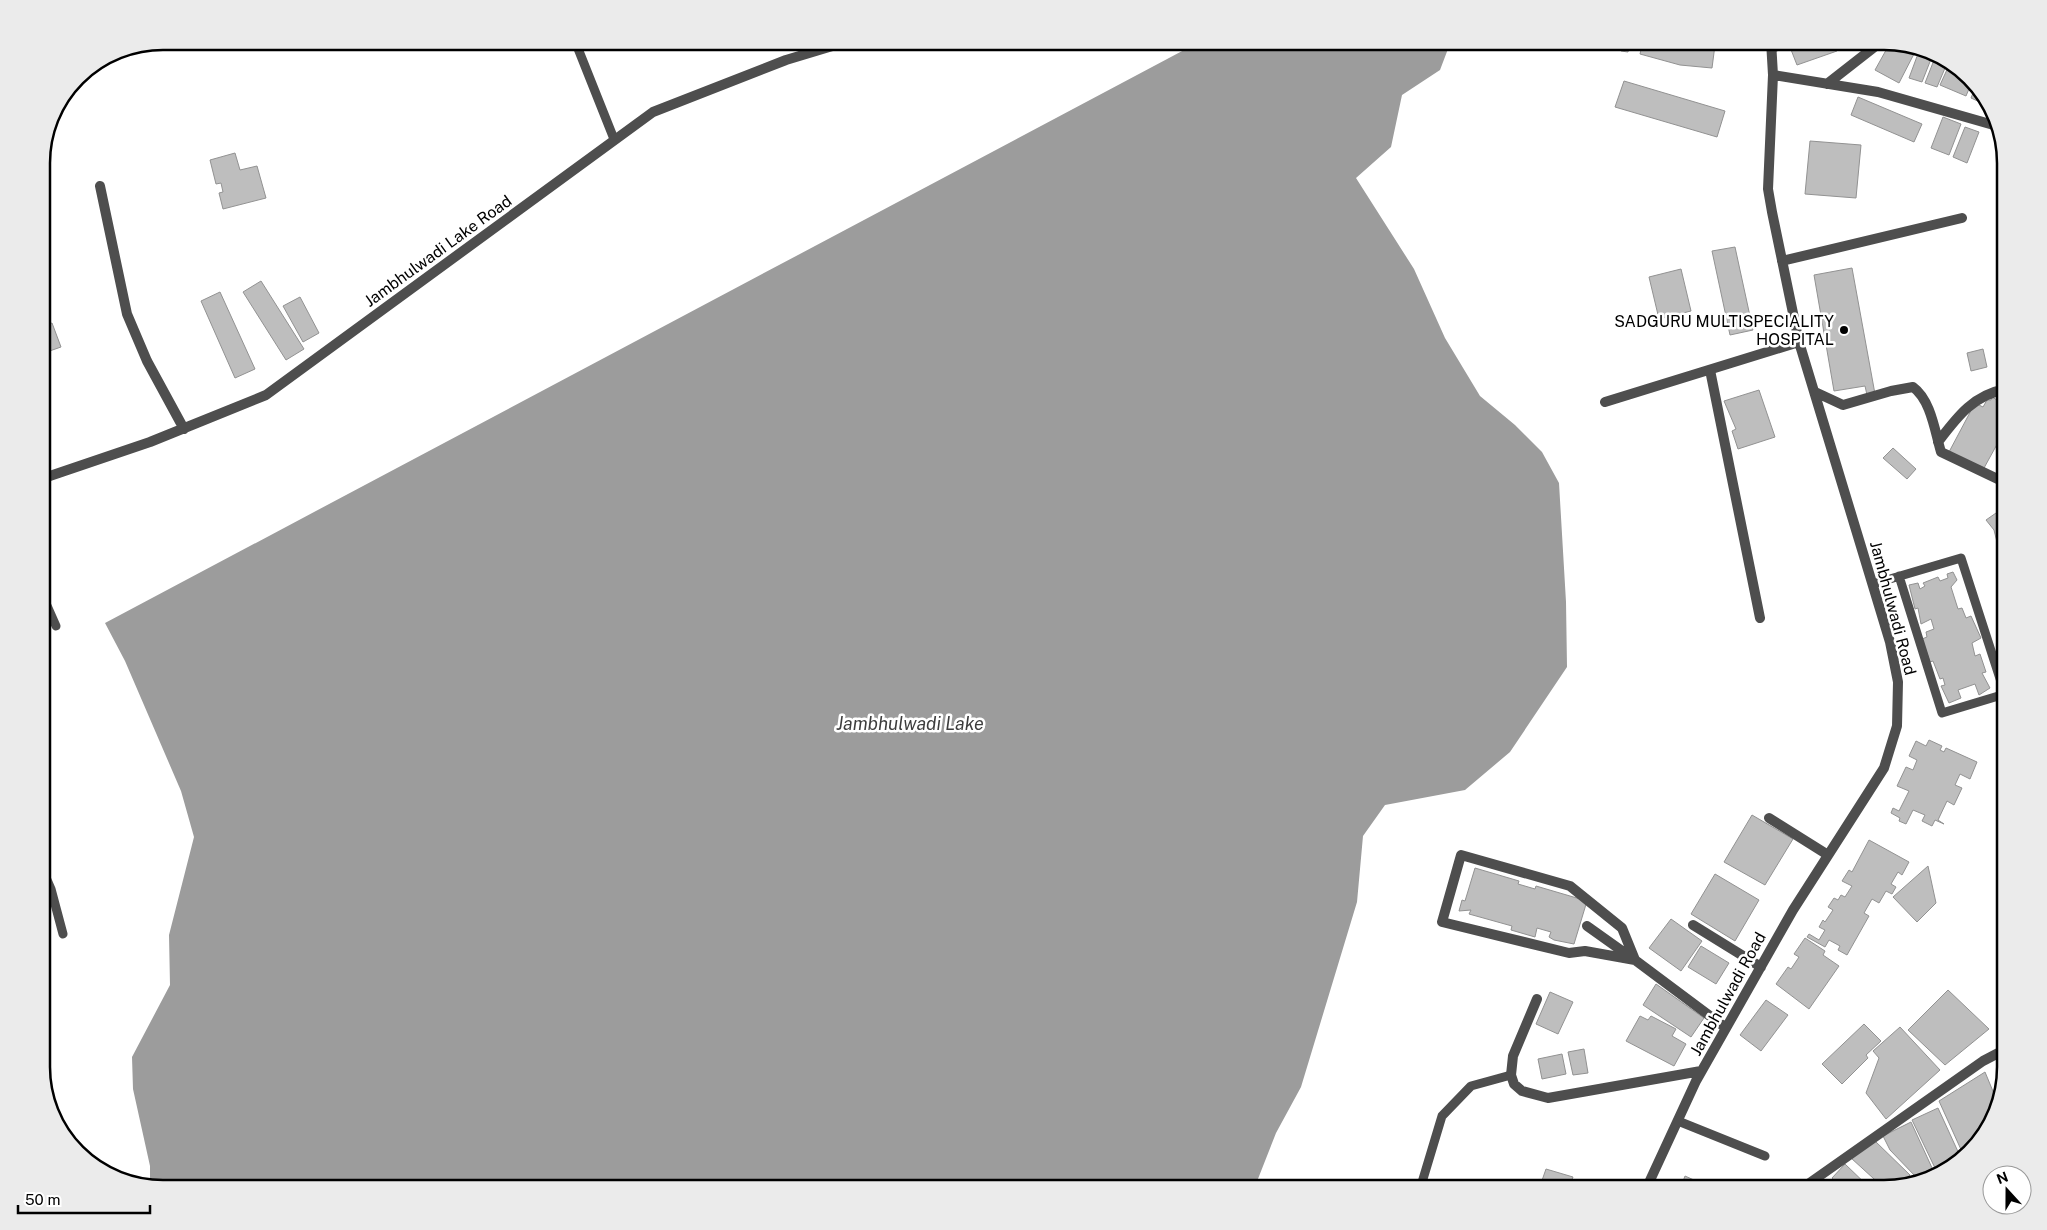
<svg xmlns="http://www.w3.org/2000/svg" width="2047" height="1230" font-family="'Public Sans',sans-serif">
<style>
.water{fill:#9c9c9c}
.building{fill:#bebebe;stroke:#929292}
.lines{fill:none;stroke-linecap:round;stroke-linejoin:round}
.lane{stroke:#4e4e4e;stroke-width:9}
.street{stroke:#4e4e4e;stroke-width:10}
.poi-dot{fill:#000;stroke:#fff;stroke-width:2}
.labels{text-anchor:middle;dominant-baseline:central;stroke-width:5;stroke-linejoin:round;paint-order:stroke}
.street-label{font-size:16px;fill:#000;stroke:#fff}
.poi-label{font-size:16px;fill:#000;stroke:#fff;text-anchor:end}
.water-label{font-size:18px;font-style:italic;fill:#3d3d3d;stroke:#fff}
.rim{fill:none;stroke:#000;stroke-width:2.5}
</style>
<rect width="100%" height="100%" fill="#fff"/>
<!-- water -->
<path class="water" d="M1201 41H1451L1440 70 1402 95 1391 147 1356 178 1414 269 1445 338 1480 396 1515 425 1542 452 1559 483 1566 602 1567 667 1510 752 1465 790 1385 805 1363 836 1357 902 1301 1087 1276 1133 1254 1189H163L150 1185V1166L133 1089 132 1057 170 985 169 935 194 837 181 791 125 661 105 623Z"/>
<!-- building -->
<path class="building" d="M1596 41H1631L1628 52 1621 51V47L1617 46 1615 50 1596 45Z
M1643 41H1719L1718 45H1715L1712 68 1680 65 1640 54Z
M1833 41 1837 51 1797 65 1788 42Z
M1890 43 1916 50 1899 83 1875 70Z
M1919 51 1933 54 1922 82 1909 78Z
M1936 55 1948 61 1937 87 1925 83Z
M1950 63 1971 84 1966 96 1940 85Z
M1624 81 1725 111 1717 137 1615 107Z
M1975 88 1985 97 1982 103 1971 98Z
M1858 97 1922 124 1914 142 1851 115Z
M1987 100 1989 102 1993 114 1983 109Z
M1943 117 1961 124 1949 155 1931 148Z
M1965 127 1979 132 1967 163 1953 157Z
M1810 141 1861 145 1856 198 1805 194Z
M235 153 240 170 257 166 266 198 223 209 219 193 223 192 221 183 216 184 210 160Z
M1735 247 1753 330 1730 335 1712 251Z
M1852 268 1875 394 1867 395 1865 386 1834 391 1814 275Z
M1681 269 1691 311 1659 319 1649 277Z
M261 281 304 349 286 360 243 292Z
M220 292 255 369 235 378 201 301Z
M300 297 319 333 303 342 283 306Z
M52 323 61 347 41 354V327Z
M1983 349 1987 367 1971 371 1967 353Z
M1759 390 1775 437 1738 449 1732 431 1736 429 1724 401Z
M1999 395 2004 398 2006 396V428L1984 468 1949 452 1975 403 1983 407 1987 400H1991L1992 397 1997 400Z
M1893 448 1916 469 1907 479 1883 458Z
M2006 506V545H2003L1997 542 1994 530 1986 520Z
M1953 572 1957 580 1951 587 1958 609 1962 608 1966 618 1971 616 1981 638 1972 643 1975 656 1980 654 1986 672 1982 673 1990 688 1979 695 1975 684 1958 690 1961 698 1949 703 1941 686 1945 685 1943 678 1940 679 1933 661 1930 662 1922 639 1927 637 1926 632 1934 629 1931 619 1921 624 1918 608 1915 609 1909 585 1918 583 1920 589 1925 586 1923 583 1938 577 1940 581 1948 578 1947 574Z
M1929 740 1942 746 1940 750 1944 752 1946 748 1977 762 1970 779 1960 774 1955 785 1962 788 1954 805 1947 801 1938 820 1944 824 1935 820 1932 826 1922 821 1925 815 1913 810 1906 824 1899 821 1900 818 1891 813 1893 808 1899 811 1909 791 1897 786 1906 767 1913 770 1917 760 1909 756 1916 741 1926 746Z
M1752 815 1793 839 1765 885 1724 862Z
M1869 840 1909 862 1902 875 1898 872 1891 884 1896 887 1892 894 1886 891 1879 903 1872 899 1864 913 1869 916 1847 955 1838 950 1840 946 1829 940 1825 947 1807 937 1809 934 1819 940 1825 930 1819 927 1823 920 1825 922 1833 910 1828 907 1834 898 1838 900 1841 895 1845 897 1852 886 1842 881 1849 870 1852 872Z
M1928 866 1936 903 1917 922 1893 897Z
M1475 868 1519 881 1518 884 1535 889 1536 886 1587 901 1574 944 1554 940 1549 937 1551 932 1537 928 1535 937 1511 930 1512 926 1469 914 1471 910 1459 911 1462 900 1465 901Z
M1715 874 1759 900 1735 941 1691 914Z
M1671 919 1702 941 1681 971 1649 948Z
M1805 938 1825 951 1823 955 1839 966 1809 1009 1776 984 1788 967 1791 969 1799 957 1794 954Z
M1701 946 1729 963 1716 984 1688 967Z
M1656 984 1704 1018 1691 1037 1643 1005Z
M1948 990 1989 1029 1945 1065 1908 1030Z
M1550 992 1573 1002 1558 1034 1536 1024Z
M1766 1000 1788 1015 1761 1051 1740 1035Z
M1640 1016 1648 1020 1651 1016 1676 1029 1672 1036 1686 1044 1674 1066 1626 1041Z
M1864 1024 1881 1041 1866 1055 1868 1058 1842 1084 1822 1064Z
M1900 1027 1940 1070 1886 1119 1866 1093 1879 1058 1873 1051Z
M1584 1049 1588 1073 1573 1075 1568 1052Z
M1562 1054 1566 1074 1542 1079 1538 1059Z
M1985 1072 1997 1101 1989 1128 1963 1154 1939 1101Z
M1938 1108 1960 1156 1935 1168 1912 1120Z
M1911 1122 1933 1170 1916 1177 1890 1150 1883 1136Z
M1875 1141 1910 1175 1899 1185 1885 1189 1851 1158Z
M1845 1164 1871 1189H1843L1832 1178Z
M1546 1169 1573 1177 1571 1182 1581 1185 1583 1181 1603 1189H1539Z
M1685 1176 1714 1189H1680Z"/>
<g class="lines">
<!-- lane -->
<path class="lane" d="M575 41 614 139
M1873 584 1961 558 2005 694 1942 713 1899 576
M41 592 56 626
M41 866 51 889 63 934
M1678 1121 1765 1156
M1420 1189 1442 1116 1471 1086 1511 1075"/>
<!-- street -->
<path class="street" d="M1773 48 1785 41
M1773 75 1878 92 1997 126
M1827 84 1882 41
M100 186 127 314 147 361 184 429
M1782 261 1962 218
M1710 370 1760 618
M1815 392 1843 405 1891 391 1913 387C1931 400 1935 432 1941 452L2006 483
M1605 402 1799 342
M1938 442C1957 417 1973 395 2006 389
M41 479 150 442 266 395 653 112 786 60 849 41
M1769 818 1828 855
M1693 925 1761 967
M1587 926 1632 958
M1635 960 1585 951 1569 953 1442 922 1461 855 1570 886 1622 928 1635 960 1726 1028
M1537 999 1513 1056 1511 1075 1514 1084 1522 1091 1548 1098 1701 1071
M1646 1189 1696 1081 1793 910 1884 768 1897 726 1898 682 1890 642 1799 342 1772 212 1768 189 1773 75 1771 41
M1801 1189 1983 1061 2006 1049"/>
</g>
<!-- markers -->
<circle class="poi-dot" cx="1844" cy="330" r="5"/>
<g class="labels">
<!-- street labels -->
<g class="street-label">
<text transform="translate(438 251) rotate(-36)">Jambhulwadi Lake Road</text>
<text transform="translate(1893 608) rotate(75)">Jambhulwadi Road</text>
<text transform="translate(1728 994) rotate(-61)">Jambhulwadi Road</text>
</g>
<!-- poi labels -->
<g class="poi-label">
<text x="1834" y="321">SADGURU MULTISPECIALITY<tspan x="1834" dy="18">HOSPITAL</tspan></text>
</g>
<!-- water labels -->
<g class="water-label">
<text x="910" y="723">Jambhulwadi Lake</text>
</g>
</g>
<!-- crop -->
<path d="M0 0H2047V1230H0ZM163 50H1884A113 113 0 0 1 1997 163V1067A113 113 0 0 1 1884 1180H163A113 113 0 0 1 50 1067V163A113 113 0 0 1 163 50Z" fill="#ebebeb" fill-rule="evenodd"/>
<path class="rim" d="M163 50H1884A113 113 0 0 1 1997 163V1067A113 113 0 0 1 1884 1180H163A113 113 0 0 1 50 1067V163A113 113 0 0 1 163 50Z"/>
<!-- north arrow -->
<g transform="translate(2007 1190) rotate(339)"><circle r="24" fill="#ffffff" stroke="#999999"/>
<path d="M0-4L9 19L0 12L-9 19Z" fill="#000000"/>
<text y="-8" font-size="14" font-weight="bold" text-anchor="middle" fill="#000000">N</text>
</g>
<!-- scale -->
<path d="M18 1205v8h132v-8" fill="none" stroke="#000000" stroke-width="2.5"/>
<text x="25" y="1205" font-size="15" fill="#000000" stroke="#ffffff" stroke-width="4" paint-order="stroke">50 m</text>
</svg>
